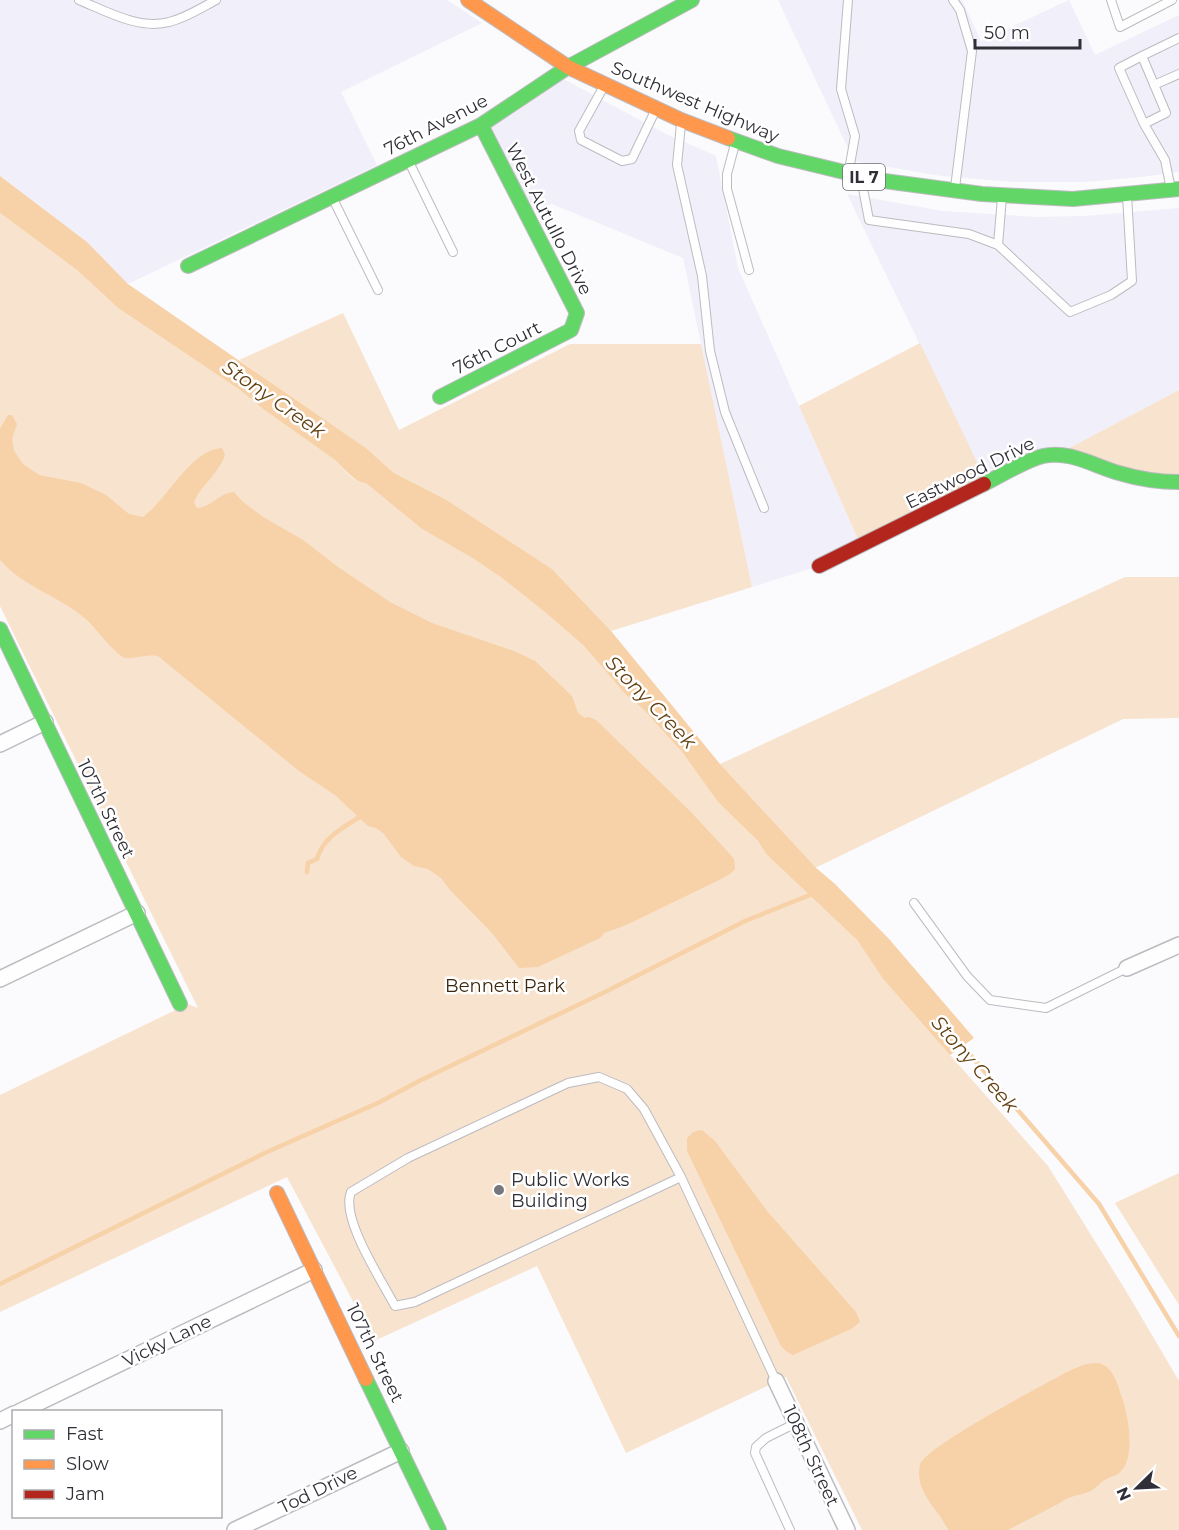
<svg xmlns="http://www.w3.org/2000/svg" width="1179" height="1530" font-family="Montserrat,sans-serif">
<style>
.built{fill:#f1eff9}
.green{fill:#f8e3ce}
.water{fill:#f7d1a7}
.lines{fill:none;stroke-linecap:round;stroke-linejoin:round}
.stream{stroke:#f7d1a7;stroke-width:4.5}
.lane-casing{stroke:#bcbbc0;stroke-width:10}
.street-casing{stroke:#bcbbc0;stroke-width:18}
.fast-casing{stroke:#bcbbc0;stroke-width:16}
.slow-casing{stroke:#bcbbc0;stroke-width:16}
.jam-casing{stroke:#bcbbc0;stroke-width:16}
.lane{stroke:#fefeff;stroke-width:8}
.street{stroke:#fefeff;stroke-width:15}
.fast{stroke:#63d668;stroke-width:14}
.slow{stroke:#ff974d;stroke-width:14}
.jam{stroke:#b3261e;stroke-width:14}
.poi-dot{fill:#77767c;stroke:#fff;stroke-width:2}
.labels{text-anchor:middle;dominant-baseline:central;stroke-width:5;stroke-linejoin:round;paint-order:stroke}
.shield{fill:#fff;stroke:#6e6d73;stroke-width:1.5}
.shield-label{font-size:16px;font-weight:bold;fill:#302f37}
.street-label{font-size:18px;fill:#302f37;stroke:#fff}
.park-label{font-size:18px;fill:#3c270c;stroke:#fff}
.poi-label{font-size:18px;fill:#302f37;stroke:#fff;text-anchor:start}
.water-label{font-size:20px;font-style:italic;fill:#644112;stroke:#fff}
</style>
<rect width="100%" height="100%" fill="#fbfafc"/>
<!-- built -->
<path class="built" d="M0 0H447L482 23 341 92 377 165 128 284 87 242 0 176Z
M778 0H962L981 41 1069 0 1095 55 1179 15V172L1141 177 1086 182H1015L941 176 854 161Z
M556 75 666 134 716 156 738 268 861 546 819 566 752 587 683 258 552 204 526 214 481 125Z
M847 194 943 211 1037 217 1085 216 1179 208V390L1060 453 987 483Z"/>
<!-- green -->
<path class="green" d="M0 213 77 270 118 308 240 390 263 409 335 460 350 476 358 481 367 484 422 529 474 559 502 578 546 613 584 646 626 695 643 709 682 752 718 802 758 841 766 854 857 940 883 979 1048 1166 1126 1291 1179 1381V1530H862L786 1377 626 1453 537 1266 374 1341 287 1177 0 1312V1095L188 1004 198 1008 0 606Z
M343 313 399 430 570 344H701L752 587 611 631 552 569 445 499 394 473 366 448 239 360Z
M920 343 987 483 861 546 799 406Z
M1179 390V482L1060 453Z
M1125 577H1179V718L1123 719 815 868 720 764Z
M1179 1173V1305L1115 1203Z"/>
<!-- water -->
<path class="water" d="M0 176 87 242 128 284 366 448 394 473 445 499 552 569 611 631 720 764 815 867 835 884 889 939 974 1038 950 1055 883 979 857 940 766 854 758 841 718 802 682 752 643 709 626 695 584 646 546 613 502 578 474 559 422 529 367 484 358 481 350 475 335 460 263 409 240 390 118 308 77 270 0 213Z
M8 415H12L17 424 12 439 14 451 23 464 39 475 81 483 106 495 129 514 143 517C168 499 190 450 222 448L225 455C218 475 198 488 194 503L197 508C212 507 219 493 234 492L242 501 263 517 303 540 338 567 390 602 432 623 514 651 535 661 572 696 578 713 585 718 589 717 596 720 690 811 728 852 734 859 735 869 730 874 717 881 624 926 604 933 600 938 538 967 519 968 492 933 450 890 441 878 428 869 414 866 401 857 384 834 376 828 368 826 335 795 299 771 158 656C147 654 133 659 126 658 117 657 96 628 87 620 60 596 23 587 0 560V429Z
M702 1130 715 1141 767 1211 856 1312 860 1322 851 1329 793 1355 787 1352 781 1346 687 1151V1138L693 1132Z
M1098 1363C1112 1366 1117 1381 1121 1395 1128 1413 1136 1456 1121 1471 1116 1477 1110 1476 1105 1480 1100 1482 1098 1486 1094 1489 1083 1496 1071 1494 1060 1503L1008 1530H949C945 1525 943 1520 939 1515 929 1501 915 1485 920 1465 924 1447 1047 1383 1071 1370L1086 1364Z"/>
<g class="lines">
<!-- stream -->
<path class="stream" d="M307 872 308 863 317 859C322 839 342 828 358 818
M959 1042 1099 1204 1179 1336
M0 1284 267 1152 380 1102 421 1080 603 993 745 921 810 895"/>
<defs>
<path id="lane" d="M79 0C106 11 139 30 169 22 186 18 201 8 216 0
M848 0 841 89 855 136 849 170
M953 0 960 10 972 51 955 188
M1111 0 1120 27 1172 0
M1142 56 1179 38
M1154 85 1179 74
M604 86 579 131 581 140 622 161 632 159 656 109
M681 124 677 165 702 276 710 351 725 412 764 508
M1144 124 1166 113 1142 56 1119 68 1144 124 1165 160 1171 189
M735 144 727 174V189L749 270
M409 162 453 252
M861 178 869 220 969 234 998 245
M1002 197 998 245 1070 312 1111 295 1132 281 1127 195
M333 199 378 290
M914 903 967 976 990 1000 1046 1008 1127 968
M681 1177 415 1302 395 1306C382 1281 340 1218 351 1192L408 1158 568 1083 599 1077 627 1089 644 1109 681 1177 776 1381
M790 1530 755 1453 756 1447 766 1438 796 1423"/>
<path id="street" d="M0 744 45 722
M1127 968 1179 945
M0 979 137 913
M776 1381 847 1530
M19 1412 314 1270
M0 1421 14 1414
M235 1530 401 1451"/>
<path id="fast" d="M728 138 778 156 877 180 982 194 1073 199 1179 189
M188 266 481 125 568 67 692 0
M440 397 571 330 577 313 481 125
M984 484C1000 476 1026 460 1043 456 1070 450 1094 466 1119 473 1139 479 1159 482 1179 482
M0 629 180 1004
M366 1379 439 1530"/>
<path id="slow" d="M468 0 568 67 681 120 728 138
M277 1193 366 1379"/>
<path id="jam" d="M819 566 984 484"/>
</defs>
<!-- lane casing -->
<use href="#lane" class="lane-casing"/>
<!-- street casing -->
<use href="#street" class="street-casing"/>
<!-- fast casing -->
<use href="#fast" class="fast-casing"/>
<!-- slow casing -->
<use href="#slow" class="slow-casing"/>
<!-- jam casing -->
<use href="#jam" class="jam-casing"/>
<!-- lane -->
<use href="#lane" class="lane"/>
<!-- street -->
<use href="#street" class="street"/>
<!-- fast -->
<use href="#fast" class="fast"/>
<!-- slow -->
<use href="#slow" class="slow"/>
<!-- jam -->
<use href="#jam" class="jam"/>
</g>
<!-- markers -->
<circle class="poi-dot" cx="499" cy="1190" r="6"/>
<g class="labels">
<!-- shield labels -->
<rect class="shield" x="843" y="164" width="42" height="26" rx="4.5"/>
<g class="shield-label">
<text x="864" y="177">IL 7</text>
</g>
<!-- street labels -->
<g class="street-label">
<text transform="translate(695 102) rotate(23)">Southwest Highway</text>
<text transform="translate(436 125) rotate(-27)">76th Avenue</text>
<text transform="translate(549 219) rotate(63)">West Autullo Drive</text>
<text transform="translate(497 348) rotate(-27)">76th Court</text>
<text transform="translate(970 473) rotate(-26)">Eastwood Drive</text>
<text transform="translate(106 809) rotate(64)">107th Street</text>
<text transform="translate(167 1341) rotate(-26)">Vicky Lane</text>
<text transform="translate(375 1353) rotate(64)">107th Street</text>
<text transform="translate(811 1456) rotate(65)">108th Street</text>
<text transform="translate(318 1490) rotate(-26)">Tod Drive</text>
</g>
<!-- park labels -->
<g class="park-label">
<text x="505" y="986">Bennett Park</text>
</g>
<!-- poi labels -->
<g class="poi-label">
<text x="511" y="1180">Public Works<tspan x="511" dy="21">Building</tspan></text>
</g>
<!-- water labels -->
<g class="water-label">
<text transform="translate(274 399) rotate(35)">Stony Creek</text>
<text transform="translate(651 702) rotate(46)">Stony Creek</text>
<text transform="translate(975 1064) rotate(49)">Stony Creek</text>
</g>
</g>
<!-- legend -->
<rect x="12" y="1410" width="210" height="108" fill="#ffffff" stroke="#acacaf" stroke-width="1.5"/>
<rect x="24" y="1430" width="30" height="9" fill="#63d668" stroke="#acacaf" stroke-width="1.5"/>
<text x="66" y="1440" font-size="18" fill="#302f37">Fast</text>
<rect x="24" y="1460" width="30" height="9" fill="#ff974d" stroke="#acacaf" stroke-width="1.5"/>
<text x="66" y="1470" font-size="18" fill="#302f37">Slow</text>
<rect x="24" y="1490" width="30" height="9" fill="#b3261e" stroke="#acacaf" stroke-width="1.5"/>
<text x="66" y="1500" font-size="18" fill="#302f37">Jam</text>
<!-- north arrow -->
<g transform="translate(1137 1488) rotate(246)" stroke="#ffffff" stroke-width="4.5" paint-order="stroke">
<path d="M0-4.5L10 22L0 15L-10 22Z" fill="#302f37"/>
<text y="-9" font-size="16" font-weight="bold" text-anchor="middle" fill="#302f37">N</text>
</g>
<!-- scale -->
<path d="M975 39v9h105v-9" fill="none" stroke="#302f37" stroke-width="3"/>
<text x="984" y="39" font-size="18" fill="#302f37" stroke="#ffffff" stroke-width="4.5" paint-order="stroke">50 m</text>
</svg>
